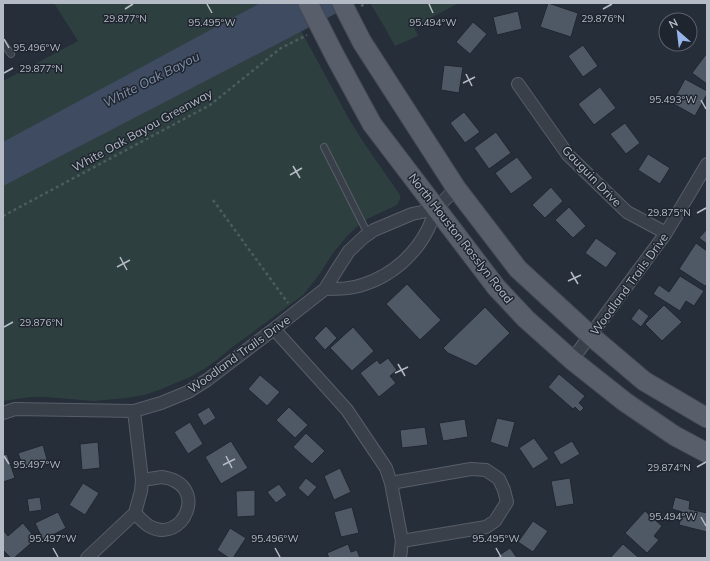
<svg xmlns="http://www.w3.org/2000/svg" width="710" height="561" font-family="Mulish,sans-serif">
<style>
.green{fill:#2e3f40}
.water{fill:#3e4b60}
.building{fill:#4f5865;stroke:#212731}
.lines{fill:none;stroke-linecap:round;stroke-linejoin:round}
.lane-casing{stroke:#585e68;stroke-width:8}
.street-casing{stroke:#585e68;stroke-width:14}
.primary-casing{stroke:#434953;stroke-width:21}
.path{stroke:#4d5c5e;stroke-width:2.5;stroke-dasharray:3 3;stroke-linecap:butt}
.lane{stroke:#3a404a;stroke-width:6}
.street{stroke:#3a404a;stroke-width:12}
.primary{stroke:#585f6a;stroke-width:19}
.primary-bridge-casing{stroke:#434953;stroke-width:21;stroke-linecap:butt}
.primary-bridge{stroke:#585f6a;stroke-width:19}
.ticks{fill:none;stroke:#b5bbc5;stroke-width:1.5}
.labels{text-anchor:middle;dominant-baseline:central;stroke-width:3;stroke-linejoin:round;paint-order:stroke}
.street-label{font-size:12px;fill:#b5bbc5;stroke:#1f252f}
.water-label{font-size:13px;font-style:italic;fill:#8191aa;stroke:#1f252f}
.ticks-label{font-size:10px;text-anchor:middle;fill:#b5bbc5;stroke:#1f252f;stroke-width:3;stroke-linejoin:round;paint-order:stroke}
</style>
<rect width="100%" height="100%" fill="#262e39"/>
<!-- green -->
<path class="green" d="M54 3H286L349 119 364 143 400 195V199L397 205 369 218 360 224 348 235 333 253 319 275 303 295 230 349 217 360 204 369 190 377 159 390 144 395 127 398 94 401 45 397H30L3 401V81L78 41Z
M370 3H459L414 27 418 36 395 46 384 26Z"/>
<!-- water -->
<path class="water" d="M260 3H356L3 186V142Z"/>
<!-- building -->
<path class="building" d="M548 3 578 13 571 37 540 27Z
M518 11 522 29 497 35 493 17Z
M473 22 487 34 470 54 456 42Z
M583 45 598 66 583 77 568 56Z
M707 53V84L692 73Z
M444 65 463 67 459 93 441 90Z
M685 79 707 91V94L695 116 672 103Z
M600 87 616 108 594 125 578 104Z
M464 112 480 132 465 143 450 123Z
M625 123 640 143 626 154 610 134Z
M496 132 511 153 489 169 474 148Z
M648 154 670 168 660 184 638 170Z
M517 157 533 178 511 194 495 173Z
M551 187 563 201 545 218 532 205Z
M569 207 586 226 573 238 555 220Z
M707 229V244L699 238Z
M596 238 617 253 606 268 585 253Z
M696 243 707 251V284L705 286 679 269Z
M680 276 704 291 694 306 686 301 680 311 653 294 659 285 669 292Z
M407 284 441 320 420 340 386 304Z
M664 305 682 322 662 341 645 324Z
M485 307 510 333 476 366 448 353 443 348Z
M639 308 649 316 641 327 631 319Z
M326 326 337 338 325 350 314 338Z
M353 327 374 351 352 371 330 348Z
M388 358 397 370 390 376 396 383 379 397 360 373 377 360 380 364Z
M559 374 585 396 579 403 584 408 580 412 575 407 573 409 548 387Z
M260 375 280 392 267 406 248 389Z
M209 407 216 418 204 426 197 414Z
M289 407 308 425 295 438 276 420Z
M497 418 515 422 508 448 490 442Z
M465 419 468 437 443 441 439 423Z
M190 422 203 444 188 454 174 432Z
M425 427 428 445 402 448 400 430Z
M306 433 325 451 312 464 293 447Z
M534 438 549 459 533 469 519 448Z
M231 441 248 468 221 484 205 457Z
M572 441 580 454 561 465 553 452Z
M98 442 100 468 82 470 80 444Z
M43 445 48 463 24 470 18 453Z
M7 454 15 478 3 482V455Z
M340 468 351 492 334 500 324 476Z
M306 478 317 487 308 497 298 488Z
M570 478 574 504 556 507 551 481Z
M83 483 99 493 85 515 69 505Z
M279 484 287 495 276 503 267 492Z
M255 490V516L237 517 236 491Z
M40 497 42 510 29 512 27 499Z
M675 497 690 501 689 509 707 513V532L679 525 682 512 672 509Z
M352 507 359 533 341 537 334 512Z
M645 511 662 526 654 536 659 540 647 553 625 533Z
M58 512 66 528 43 540 35 523Z
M533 521 548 531 533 552 518 542Z
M23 523 36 539 14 558H11L3 550V530L8 536Z
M230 528 246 538 233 558H229L217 550Z
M348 544 351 552 357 550 360 558H329L327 553Z
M623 544 639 558H610Z
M510 548 517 558H495Z"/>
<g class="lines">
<defs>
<path id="lane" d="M3 43 11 54
M324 147 368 234"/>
<path id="street" d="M518 84 568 155 627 212 666 233
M436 209 456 188
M274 329 347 410 386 468 391 483 402 541 400 558
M572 360 666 233 707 164
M134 411 142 480
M3 413 15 409 134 411 161 403 188 392 207 380 274 329 325 289 338 268 349 251 364 237 374 230 412 214 436 209C433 216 431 223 428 229 415 255 392 275 365 284 352 289 338 289 325 289
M162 477C211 484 183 546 149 526 144 523 140 518 135 513L141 491 142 480Z
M391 483 471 469 486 470 499 479 504 490 507 502 495 521 486 527 402 541
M87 558 135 513"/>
<path id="primary" d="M362 42 456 188 518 269 591 336 644 381 707 418
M335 56 372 124 496 287 526 319 572 360 625 402 675 436 707 453"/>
</defs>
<!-- lane casing -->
<use href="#lane" class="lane-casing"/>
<!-- street casing -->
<use href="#street" class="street-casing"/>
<!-- primary casing -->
<use href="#primary" class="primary-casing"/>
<!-- path -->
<path class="path" d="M361 6 367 3
M213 200 288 303
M3 216 210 105 281 48 307 35"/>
<!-- lane -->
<use href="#lane" class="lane"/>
<!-- street -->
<use href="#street" class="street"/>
<!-- primary -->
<use href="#primary" class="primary"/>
<defs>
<path id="primary-bridge" d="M308 3 335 56
M342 3 362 42"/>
</defs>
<!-- primary-bridge casing -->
<use href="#primary-bridge" class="primary-bridge-casing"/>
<!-- primary-bridge -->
<use href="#primary-bridge" class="primary-bridge"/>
</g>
<!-- ticks -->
<path class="ticks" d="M207 4 212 13M429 4 433 13M125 9 133 4M603 9 612 4M4 39 9 48M4 73 13 68M466 74 472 86M463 83 475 77M701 100 706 109M293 166 300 178M290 175 302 168M697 213 706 208M120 257 127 270M117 267 130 260M571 272 578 284M568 281 581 275M4 327 13 322M398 364 405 376M395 373 408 367M4 456 9 464M226 456 232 468M223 465 235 459M697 467 706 462M701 517 706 526M53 548 58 557M275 548 280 557M496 548 501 557"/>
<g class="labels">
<!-- street labels -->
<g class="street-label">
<text transform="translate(142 130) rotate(-29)">White Oak Bayou Greenway</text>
<text transform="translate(592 176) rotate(46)">Gauguin Drive</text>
<text transform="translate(461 238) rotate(52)">North Houston Rosslyn Road</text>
<text transform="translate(629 284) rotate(-54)">Woodland Trails Drive</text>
<text transform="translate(239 354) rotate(-36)">Woodland Trails Drive</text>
</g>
<!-- water labels -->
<g class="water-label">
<text transform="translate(151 79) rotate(-27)">White Oak Bayou</text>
</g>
</g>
<g class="ticks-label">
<text x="125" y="22">29.877°N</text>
<text x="603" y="22">29.876°N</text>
<text x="212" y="26">95.495°W</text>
<text x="433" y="26">95.494°W</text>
<text x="37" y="51">95.496°W</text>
<text x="41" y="72">29.877°N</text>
<text x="673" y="103">95.493°W</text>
<text x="669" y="216">29.875°N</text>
<text x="41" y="326">29.876°N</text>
<text x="37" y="468">95.497°W</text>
<text x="669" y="471">29.874°N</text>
<text x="673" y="520">95.494°W</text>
<text x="53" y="542">95.497°W</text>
<text x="275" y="542">95.496°W</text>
<text x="496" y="542">95.495°W</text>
</g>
<!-- border -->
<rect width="710" height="561" fill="none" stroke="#b5bbc5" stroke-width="8"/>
<!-- north arrow -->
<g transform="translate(678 32) rotate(332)"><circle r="19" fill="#1f252f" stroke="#5b616b"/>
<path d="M0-3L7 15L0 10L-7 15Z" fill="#96b4ea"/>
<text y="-6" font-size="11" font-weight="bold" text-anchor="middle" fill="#b5bbc5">N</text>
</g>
</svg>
